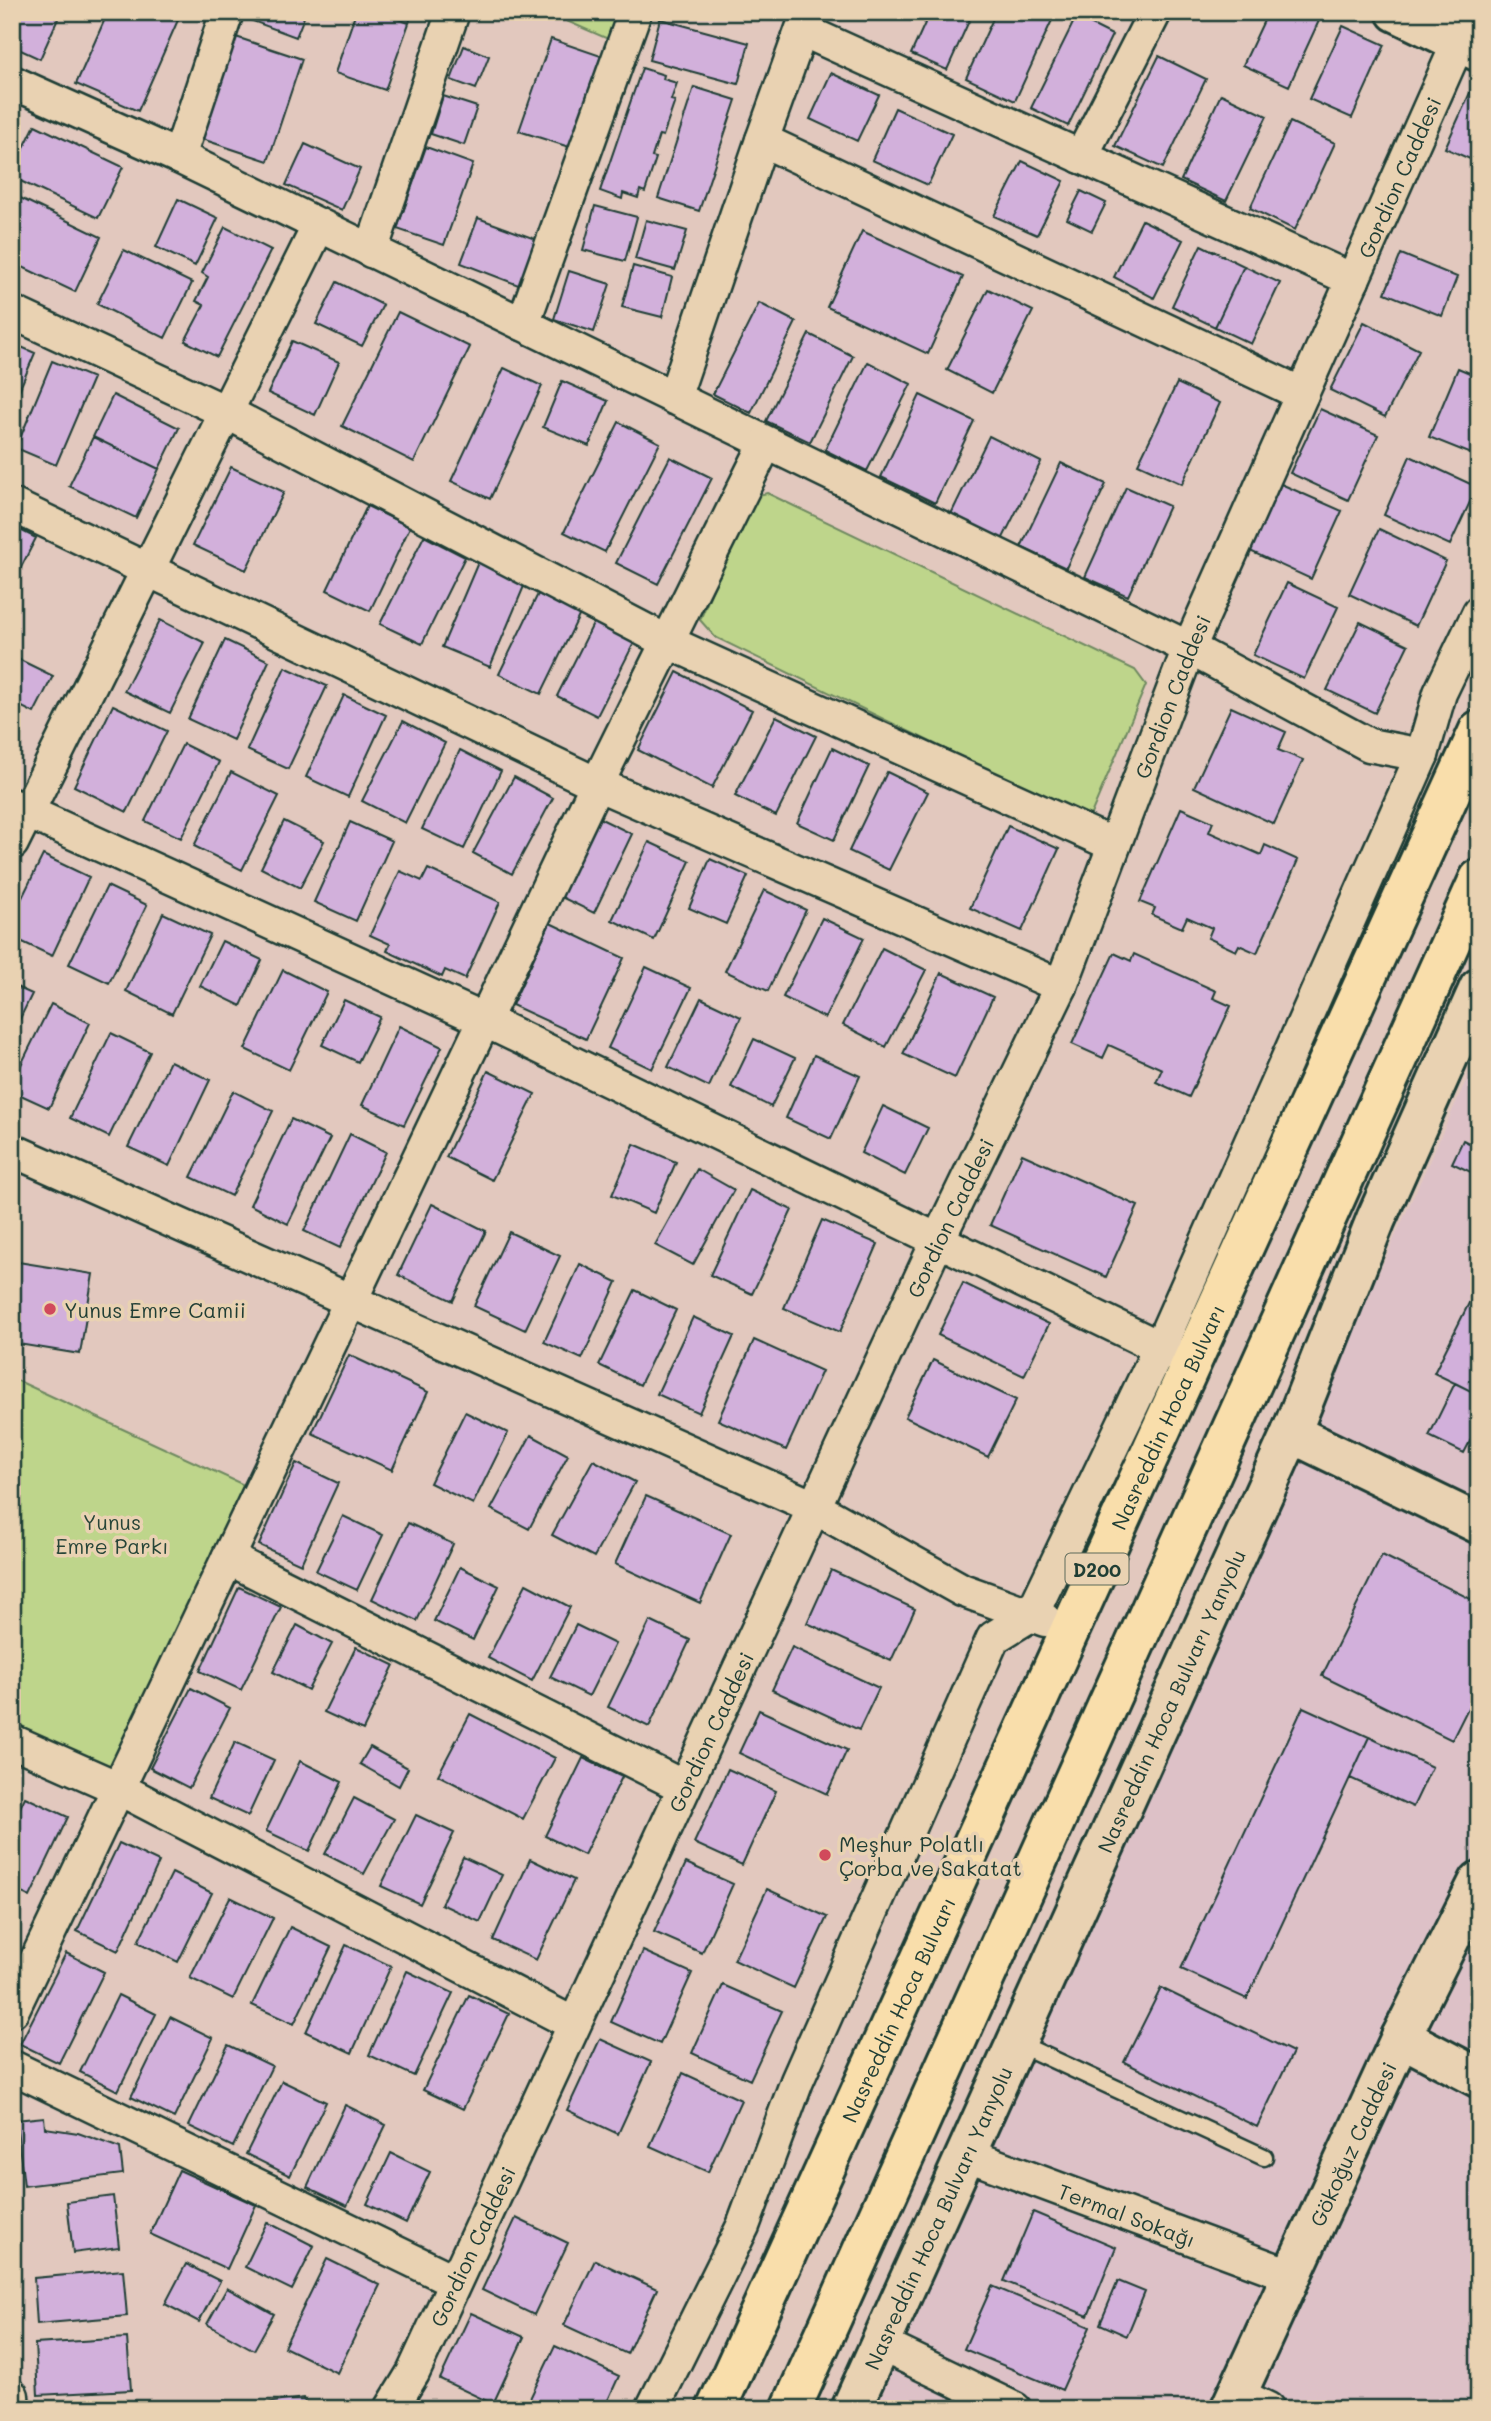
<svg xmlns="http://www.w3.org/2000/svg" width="1491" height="2421" font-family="Mali,sans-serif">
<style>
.built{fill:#ddc1c7}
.green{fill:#bed58b;stroke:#6e8960;stroke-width:2}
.building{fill:#d2b0db;stroke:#1f3d34;stroke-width:2}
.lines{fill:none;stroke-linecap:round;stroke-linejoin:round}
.service-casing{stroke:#1f3d34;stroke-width:21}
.minor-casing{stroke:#1f3d34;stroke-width:37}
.tertiary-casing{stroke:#1f3d34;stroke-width:44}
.trunk-casing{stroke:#1f3d34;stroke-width:44}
.service{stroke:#e9d2b2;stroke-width:16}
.minor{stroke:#e9d2b2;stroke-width:32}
.tertiary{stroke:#e9d2b2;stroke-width:38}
.trunk{stroke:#f9deab;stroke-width:38}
.poi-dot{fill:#d1495b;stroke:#e9d2b2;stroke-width:2.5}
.labels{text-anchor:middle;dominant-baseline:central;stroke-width:7;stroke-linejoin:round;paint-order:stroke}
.shield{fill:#e9d2b2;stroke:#5c6a5a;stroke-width:2}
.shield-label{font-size:19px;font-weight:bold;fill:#1f3d34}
.street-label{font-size:21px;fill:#1f3d34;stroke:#e9d2b2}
.poi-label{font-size:21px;fill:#1f3d34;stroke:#e9d2b2;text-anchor:start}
.park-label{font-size:21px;fill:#274538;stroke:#e9d2b2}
</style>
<rect width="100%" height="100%" fill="#e2c8be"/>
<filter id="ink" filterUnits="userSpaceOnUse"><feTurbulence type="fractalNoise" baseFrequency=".0143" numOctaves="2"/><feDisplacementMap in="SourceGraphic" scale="14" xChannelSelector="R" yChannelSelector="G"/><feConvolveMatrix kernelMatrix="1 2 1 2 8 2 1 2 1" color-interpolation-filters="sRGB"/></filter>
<g filter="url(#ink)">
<!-- built -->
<path class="built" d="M1479 1052V2409H875L968 2201 1230 1600Z"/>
<!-- green -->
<path class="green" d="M546 12H618L608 39Z
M767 493 1135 670 1146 685 1089 819 715 637 700 620 751 497Z
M12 1378 244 1485 110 1773 12 1728Z"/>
<!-- building -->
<path class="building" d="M12 12H61L40 59 12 46Z
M108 12H161L178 20 138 111 76 84Z
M244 12H306L296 37 242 17Z
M356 12H378L409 23 385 90 335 73Z
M378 12H413L409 23Z
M930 12H973L947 70 911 54Z
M996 12H1040L1053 18 1015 101 966 78Z
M1268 12H1323L1289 86 1243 65Z
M1076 17 1112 35 1068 126 1031 108Z
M660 19 749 43 738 84 649 60Z
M1343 26 1385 45 1352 118 1309 99Z
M233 36 302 59 268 161 199 138Z
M551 39 601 56 569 147 519 131Z
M464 46 489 56 476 89 451 80Z
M1159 56 1206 79 1163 168 1115 146Z
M642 68 664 75 663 79 677 83 671 100 675 101 663 136 659 135 652 157 656 158 645 192 640 190 638 198 623 193 622 199 600 191Z
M831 73 879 95 857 141 810 119Z
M1474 84 1479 85V163L1445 148Z
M694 87 736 100 699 211 658 198Z
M1221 94 1267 116 1226 201 1181 180Z
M443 96 477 107 464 145 431 134Z
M895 108 952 134 928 185 872 160Z
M1290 122 1335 143 1295 230 1250 208Z
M35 125 123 167 98 218 12 177V172Z
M305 144 360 169 342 210 286 185Z
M426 147 473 164 444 245 397 229Z
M1022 161 1064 181 1037 235 994 216Z
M1081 191 1106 203 1092 231 1067 219Z
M12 194 101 237 75 292 12 262Z
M178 199 218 218 195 266 156 247Z
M595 206 637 217 625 261 583 250Z
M478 218 538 240 521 286 461 263Z
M646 220 687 231 675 270 635 259Z
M1142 220 1183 240 1154 298 1114 277Z
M225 227 271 250 217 357 185 341 204 305 196 301 208 277 202 273Z
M862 231 963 277 928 354 827 307Z
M1201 245 1244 266 1215 327 1172 306Z
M124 250 192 283 165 338 97 304Z
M1401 254 1457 277 1442 316 1385 293Z
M633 266 672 277 662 317 622 307Z
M1244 266 1280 283 1251 344 1215 327Z
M569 271 610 284 594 332 554 319Z
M337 282 383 305 362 346 316 324Z
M988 289 1033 311 992 393 947 370Z
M759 303 796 322 751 413 713 394Z
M398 312 470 347 414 462 342 426Z
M1364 322 1419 350 1385 417 1330 390Z
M809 334 853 356 810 442 766 421Z
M292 341 339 362 315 415 268 393Z
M12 343 35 353 12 407Z
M52 361 93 378 56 465 16 448Z
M868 362 911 384 867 471 825 450Z
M504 368 542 386 490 499 451 481Z
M1458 368 1479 377V457L1429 437Z
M562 381 608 401 589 446 543 427Z
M1177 383 1220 403 1182 484 1138 464Z
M113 395 179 428 159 469 93 437Z
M920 395 974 421 935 503 881 477Z
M1320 409 1378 435 1348 500 1290 473Z
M619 422 660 443 605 552 564 532Z
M989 436 1041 462 1002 540 951 514Z
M93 437 159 469 136 518 69 486Z
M1410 456 1477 487 1450 545 1384 515Z
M670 457 712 478 658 584 616 563Z
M1061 463 1106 484 1066 568 1021 547Z
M231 467 284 492 246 570 193 545Z
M1281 484 1342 511 1311 579 1250 551Z
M1126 487 1169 506 1128 596 1085 577Z
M367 506 410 527 370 611 327 590Z
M12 526 36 538 12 585Z
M1379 529 1446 561 1416 626 1349 594Z
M424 536 465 557 422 644 380 624Z
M479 560 527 579 490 667 442 647Z
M1287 583 1338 607 1304 679 1253 655Z
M538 594 580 614 541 694 499 674Z
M597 616 637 637 597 716 557 696Z
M160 620 205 643 170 713 124 691Z
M1360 622 1408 645 1375 713 1327 690Z
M225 640 269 661 233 740 188 719Z
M12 656 53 676 34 713 12 702Z
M285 667 327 686 288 769 247 750Z
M677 672 752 710 712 788 638 750Z
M344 695 386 715 348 797 306 777Z
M113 705 167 731 127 812 74 786Z
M1231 707 1286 732 1278 750 1303 760 1274 824 1194 787Z
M776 716 816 736 776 816 735 796Z
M403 721 445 743 405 823 362 801Z
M183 744 219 762 181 838 145 821Z
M832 748 869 766 834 840 797 823Z
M460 750 501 771 464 849 422 829Z
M231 772 279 796 242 870 194 846Z
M887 772 928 792 889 870 849 851Z
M514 777 553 798 512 874 473 853Z
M1181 808 1213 822 1209 832 1261 855 1265 845 1298 860 1257 953 1239 945 1236 951 1208 938 1212 928 1187 917 1182 928 1152 915 1155 908 1140 902Z
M593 815 632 834 594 913 555 894Z
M284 821 324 841 300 888 261 868Z
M350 822 392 841 356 921 314 902Z
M1008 826 1059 849 1022 931 970 908Z
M649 842 690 861 654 940 612 920Z
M43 855 89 877 52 956 12 937V918Z
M710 859 748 876 726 924 689 908Z
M428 869 500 902 465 979 445 970 442 977 387 951 390 944 370 935 400 871 422 881Z
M107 886 147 905 109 983 69 964Z
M764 890 806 910 768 991 725 971Z
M163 913 210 935 172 1014 126 991Z
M822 918 864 938 825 1018 783 997Z
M550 923 624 958 586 1039 512 1005Z
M222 941 262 960 241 1006 200 986Z
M882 948 926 970 886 1047 843 1025Z
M1114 953 1131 961 1134 954 1216 991 1213 998 1231 1006 1189 1097 1156 1082 1162 1069 1109 1045 1103 1058 1072 1044Z
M646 967 691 988 652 1069 608 1048Z
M283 970 327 992 289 1070 245 1049Z
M941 973 993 997 955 1078 903 1054Z
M12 985 32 994 12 1035Z
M701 998 741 1017 709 1087 668 1067Z
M344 1000 380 1017 358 1062 322 1045Z
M51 1004 90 1023 49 1108 12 1091V1083Z
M399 1026 442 1047 404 1125 362 1105Z
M111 1033 150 1052 109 1137 70 1118Z
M754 1039 795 1058 771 1107 731 1087Z
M814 1055 860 1076 831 1139 786 1118Z
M170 1061 210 1080 169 1166 128 1147Z
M488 1071 535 1094 492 1180 446 1157Z
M233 1091 273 1111 231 1196 191 1177Z
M883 1106 928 1128 905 1175 861 1153Z
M291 1119 330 1138 288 1224 250 1205Z
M350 1134 386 1152 340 1248 304 1231Z
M1463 1140 1479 1148V1176L1452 1163Z
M634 1144 676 1162 654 1213 612 1195Z
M1022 1154 1138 1206 1106 1277 990 1225Z
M697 1169 734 1190 693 1265 655 1245Z
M750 1190 792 1210 752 1294 710 1275Z
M432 1204 486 1231 453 1301 398 1275Z
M822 1220 878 1244 840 1332 784 1308Z
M509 1232 560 1256 525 1330 474 1306Z
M12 1261 93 1274 80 1354 12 1343Z
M580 1264 617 1282 582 1359 544 1342Z
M963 1283 1049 1324 1024 1376 938 1335Z
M1479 1283V1395L1434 1373Z
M635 1290 676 1310 640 1385 599 1365Z
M693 1317 734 1336 699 1413 657 1394Z
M754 1340 822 1371 786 1450 718 1420Z
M349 1355 428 1392 392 1470 312 1433Z
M933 1360 1016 1400 988 1457 905 1417Z
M1455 1383 1479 1395V1424L1464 1453 1429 1436Z
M465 1412 508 1433 473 1504 430 1483Z
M531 1435 568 1455 529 1529 491 1509Z
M593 1460 635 1482 594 1557 552 1535Z
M296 1463 338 1483 301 1564 259 1545Z
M646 1496 731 1534 700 1603 615 1564Z
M343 1516 383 1535 357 1590 316 1571Z
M408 1523 453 1544 417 1621 372 1599Z
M1382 1555 1479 1603V1686L1452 1740 1322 1676Z
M460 1567 499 1586 473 1640 434 1621Z
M831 1570 915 1609 891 1661 807 1623Z
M526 1584 570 1607 532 1681 488 1658Z
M239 1587 281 1607 241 1690 200 1671Z
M650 1621 690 1640 649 1727 608 1707Z
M297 1625 332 1644 308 1690 273 1672Z
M576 1625 615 1644 589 1696 550 1677Z
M356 1647 394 1665 363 1730 324 1712Z
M792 1647 879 1688 859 1730 772 1690Z
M191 1688 230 1708 189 1788 150 1768Z
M1303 1707 1369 1737 1247 1999 1181 1969Z
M759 1710 847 1750 827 1794 739 1753Z
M470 1714 555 1758 523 1819 438 1775Z
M1369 1737 1432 1767 1413 1807 1350 1778Z
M235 1742 274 1760 248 1816 209 1798Z
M370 1747 408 1768 399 1786 360 1764Z
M583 1758 622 1777 584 1855 545 1836Z
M300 1761 342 1782 309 1851 266 1831Z
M728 1769 776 1791 742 1865 694 1843Z
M25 1797 68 1817 30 1897 12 1888V1824Z
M354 1798 394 1819 364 1874 325 1854Z
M416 1815 454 1833 420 1904 381 1886Z
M119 1843 159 1862 118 1951 77 1931Z
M463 1857 502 1875 480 1922 441 1904Z
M530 1859 574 1880 536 1960 493 1940Z
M686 1863 733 1884 702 1953 654 1932Z
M172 1873 212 1893 178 1962 138 1942Z
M767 1889 827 1917 794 1988 734 1960Z
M230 1897 273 1918 233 1999 190 1978Z
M290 1927 331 1947 294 2024 252 2005Z
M346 1945 391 1966 352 2053 306 2032Z
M643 1951 692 1973 660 2044 611 2022Z
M66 1953 104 1972 59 2063 20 2044Z
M407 1971 453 1993 414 2076 369 2055Z
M723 1985 782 2011 750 2080 692 2053Z
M1161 1988 1293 2052 1257 2127 1124 2062Z
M118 1995 156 2014 118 2091 80 2072Z
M469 1995 509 2014 463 2109 423 2090Z
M170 2017 213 2038 174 2118 131 2097Z
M600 2039 651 2062 618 2134 567 2110Z
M228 2045 272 2066 233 2147 189 2126Z
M683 2073 741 2100 708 2172 650 2146Z
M282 2081 326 2102 290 2176 246 2154Z
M345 2105 386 2125 347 2206 307 2187Z
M44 2117 45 2128 78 2133 120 2148 123 2174 24 2186 16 2120Z
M391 2153 430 2172 406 2223 367 2204Z
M179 2170 256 2205 227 2269 150 2234Z
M113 2196 119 2247 73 2253 67 2202Z
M1033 2212 1116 2247 1088 2316 1004 2281Z
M516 2218 568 2243 534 2315 482 2290Z
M267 2222 314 2246 292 2290 245 2267Z
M327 2259 380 2285 337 2373 284 2347Z
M595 2260 657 2289 627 2354 564 2325Z
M186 2264 220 2281 199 2322 165 2304Z
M123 2270 127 2316 37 2324 34 2278Z
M1118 2281 1145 2292 1127 2336 1100 2324Z
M992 2286 1090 2327 1062 2390 964 2349Z
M227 2288 274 2314 254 2350 207 2324Z
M471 2313 524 2337 493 2404 440 2379Z
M127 2338 131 2390 38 2395 35 2344Z
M555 2346 619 2376 604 2409H525Z
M304 2398 306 2409H250V2405Z
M100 2405V2409H46V2408Z"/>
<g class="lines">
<defs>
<path id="service" d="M1015 2042 1264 2157"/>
<g id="minor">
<path d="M802 30 1353 280"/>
<path d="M12 82 179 157 1189 648 1369 745 1422 755"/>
<path d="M762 140 1302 394"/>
<path d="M179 157 227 12"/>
<path d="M1081 157 1155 12"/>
<path d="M371 251 453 12"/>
<path d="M12 312 226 412 666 641 1114 845"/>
<path d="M523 324 635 12"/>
<path d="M674 398 762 140 808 12"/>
<path d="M12 505 597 784 1061 986"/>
<path d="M12 805 484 1020 1177 1356"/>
<path d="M12 843 319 225"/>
<path d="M12 1150 814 1507 962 1590 1045 1620"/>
<path d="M228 1558 684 1787"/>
<path d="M12 1741 118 1788 574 2024"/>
<path d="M12 2011 597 784 766 443"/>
<path d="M12 2067 455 2281"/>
<path id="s1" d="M965 2154 1290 2275"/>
<path d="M880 2344 1015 2409"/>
<path d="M1237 2394 1268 2409"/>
<path d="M12 2396 13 2409"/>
<path id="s2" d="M391 2409 413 2373 938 1240 1061 986 1189 648 1472 12"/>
<path d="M652 2409 743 2226 797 2081 993 1638 1032 1614 1160 1347 1422 755 1440 693 1479 612"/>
</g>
<g id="tertiary">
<path d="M1396 12 1479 52"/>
<path d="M1291 1433 1479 1524"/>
<path d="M1401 2037 1479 2078"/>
<path id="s3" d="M851 2409 1291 1433 1376 1219 1479 988"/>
<path id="s4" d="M1230 2409 1401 2037 1479 1881"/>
</g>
<g id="trunk">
<path id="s5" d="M716 2409 1479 730"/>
<path d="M791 2409 1479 879"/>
</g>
</defs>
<!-- service casing -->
<use href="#service" class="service-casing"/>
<!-- minor casing -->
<use href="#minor" class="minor-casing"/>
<!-- tertiary casing -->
<use href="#tertiary" class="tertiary-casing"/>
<!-- trunk casing -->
<use href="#trunk" class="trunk-casing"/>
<!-- service -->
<use href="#service" class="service"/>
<!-- minor -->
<use href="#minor" class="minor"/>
<!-- tertiary -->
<use href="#tertiary" class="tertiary"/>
<!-- trunk -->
<use href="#trunk" class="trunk"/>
</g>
</g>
<!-- markers -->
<g class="poi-dot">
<circle cx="50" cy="1309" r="7"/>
<circle cx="825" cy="1855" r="7"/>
</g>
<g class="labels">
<!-- shield labels -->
<rect class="shield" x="1065.5" y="1553.5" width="63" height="31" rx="5"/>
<g class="shield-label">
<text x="1097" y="1569">D200</text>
</g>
<!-- street labels -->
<g class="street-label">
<text stroke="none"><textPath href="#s2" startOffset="2450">Gordion Caddesi</textPath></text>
<text stroke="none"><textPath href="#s2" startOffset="1883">Gordion Caddesi</textPath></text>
<text stroke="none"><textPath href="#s2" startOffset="1316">Gordion Caddesi</textPath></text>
<text stroke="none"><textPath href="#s5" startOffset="1090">Nasreddin Hoca Bulvarı</textPath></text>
<text stroke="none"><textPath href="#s3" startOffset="777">Nasreddin Hoca Bulvarı Yanyolu</textPath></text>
<text stroke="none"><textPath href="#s2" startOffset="749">Gordion Caddesi</textPath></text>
<text stroke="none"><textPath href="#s5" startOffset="439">Nasreddin Hoca Bulvarı</textPath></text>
<text stroke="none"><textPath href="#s4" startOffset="292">Gökoğuz Caddesi</textPath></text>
<text stroke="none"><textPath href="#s1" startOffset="173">Termal Sokağı</textPath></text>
<text stroke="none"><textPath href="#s3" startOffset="210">Nasreddin Hoca Bulvarı Yanyolu</textPath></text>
<text stroke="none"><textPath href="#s2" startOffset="182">Gordion Caddesi</textPath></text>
</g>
<!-- poi labels -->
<g class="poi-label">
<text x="64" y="1309">Yunus Emre Camii</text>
<text x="839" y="1843">Meşhur Polatlı<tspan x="839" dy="24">Çorba ve Sakatat</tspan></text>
</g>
<!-- park labels -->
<g class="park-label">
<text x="112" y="1521">Yunus<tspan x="112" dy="24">Emre Parkı</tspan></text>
</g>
</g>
<!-- margin -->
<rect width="1491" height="2421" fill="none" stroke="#e9d2b2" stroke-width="42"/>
<rect x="21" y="21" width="1449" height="2379" fill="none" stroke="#1f3d34" stroke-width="2.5" filter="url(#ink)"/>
</svg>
